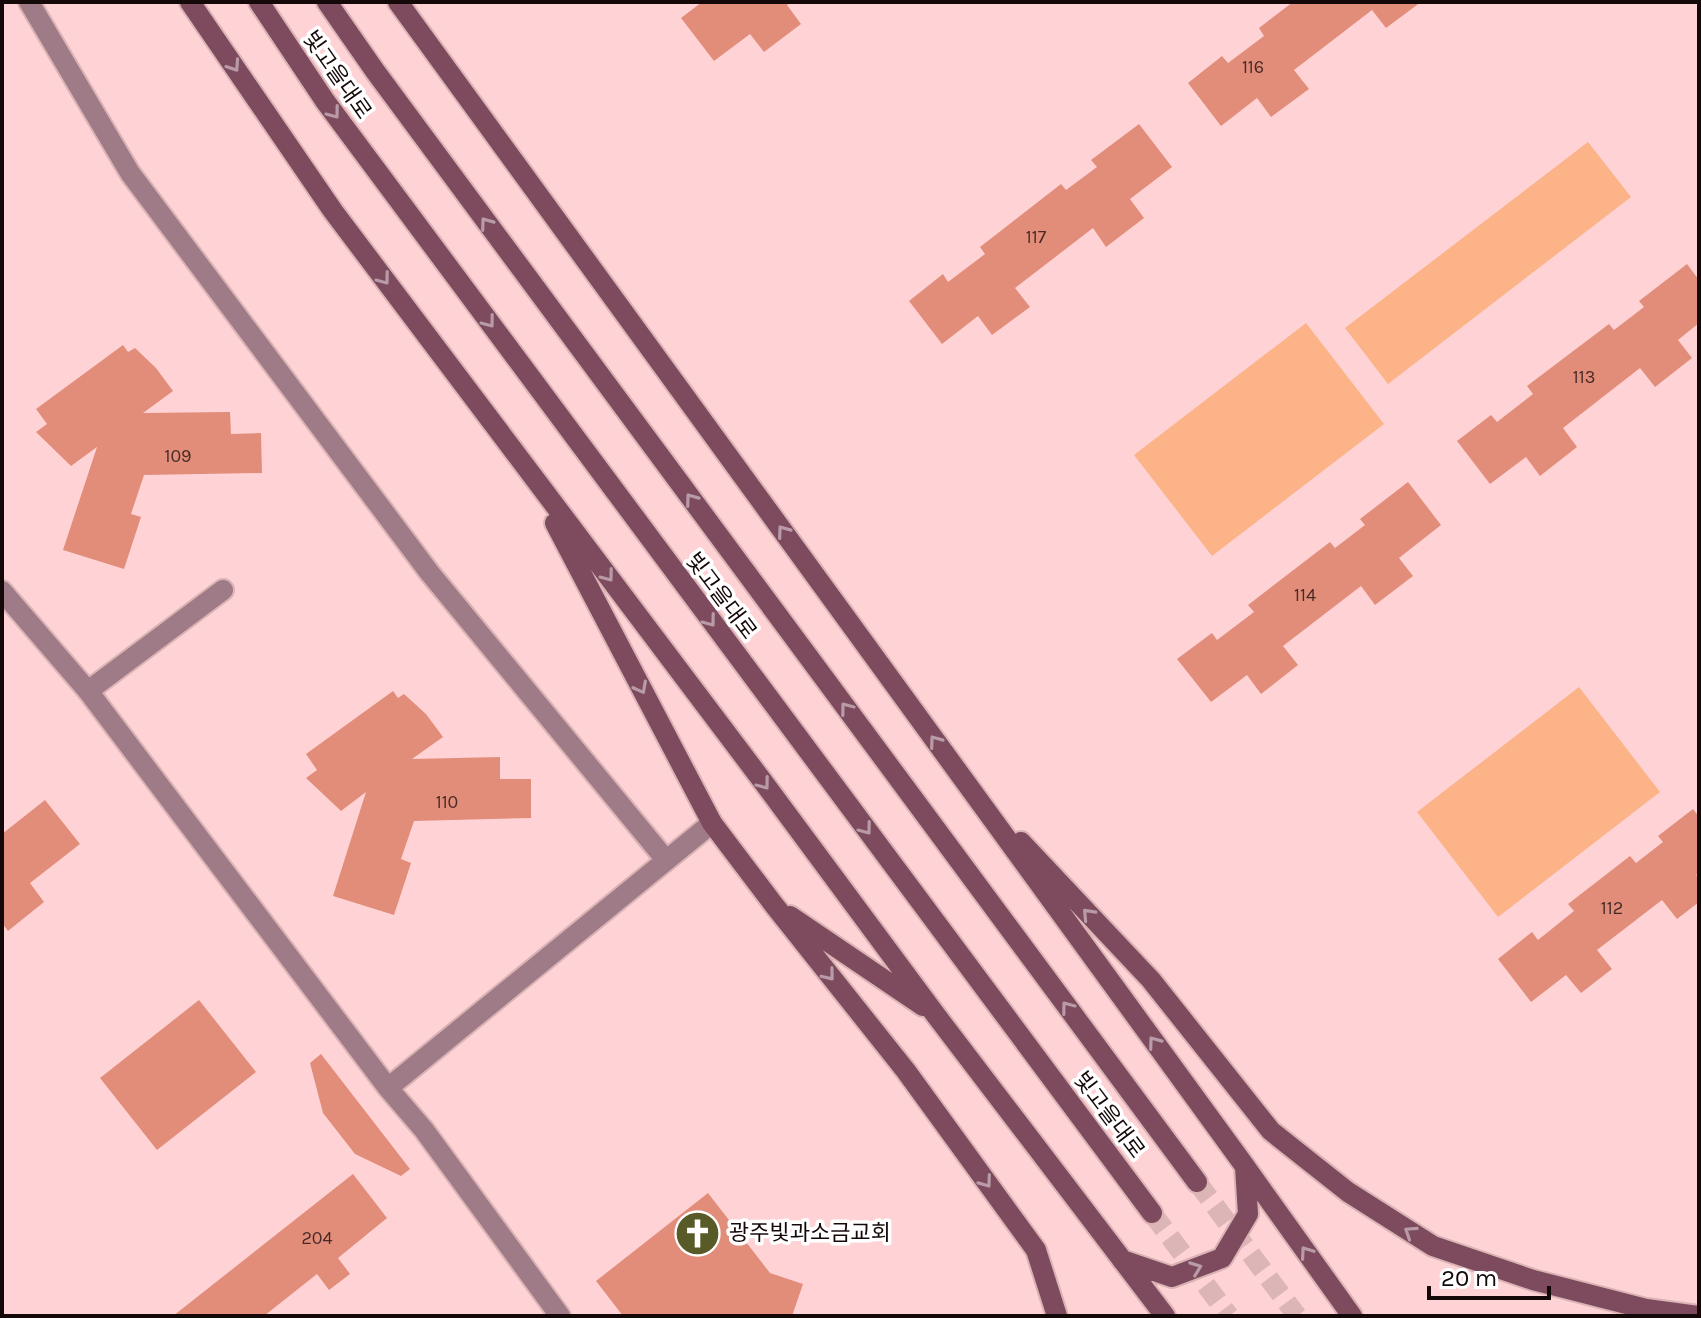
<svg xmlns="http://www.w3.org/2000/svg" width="1701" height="1318" font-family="Karla,'Noto Sans KR',sans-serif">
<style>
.green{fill:#fbb387}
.building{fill:#e18d7a}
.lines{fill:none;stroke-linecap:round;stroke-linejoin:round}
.secondary-tunnel{stroke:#dcb5b7;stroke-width:20;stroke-dasharray:20 10;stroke-linecap:butt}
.service-casing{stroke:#dab3b5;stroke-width:24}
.minor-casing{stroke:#dab3b5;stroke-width:24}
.secondary-casing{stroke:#dab3b5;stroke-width:24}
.service{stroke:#9f7b88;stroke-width:20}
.minor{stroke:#9f7b88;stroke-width:20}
.secondary{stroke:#7d4a5e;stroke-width:20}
.oneway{stroke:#b89ba6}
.labels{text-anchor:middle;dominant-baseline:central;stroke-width:7;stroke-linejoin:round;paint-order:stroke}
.number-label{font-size:18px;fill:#482925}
.street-label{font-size:22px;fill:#150809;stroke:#fff}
.poi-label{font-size:22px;fill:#150809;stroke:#fff;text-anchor:start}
</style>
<rect width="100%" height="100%" fill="#ffd3d6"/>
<!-- green -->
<path class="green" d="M1588 142 1631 197 1388 384 1345 328Z
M1306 323 1384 424 1212 556 1134 455Z
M1579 687 1660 792 1498 917 1417 812Z"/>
<!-- building -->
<path class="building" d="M702 2H791L787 5 801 24 764 52 750 34 714 61 681 18Z
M1293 2H1421L1386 28 1372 10 1294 70 1309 89 1271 117 1257 98 1221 126 1188 83 1222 56 1228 63 1264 36 1259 28Z
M1139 124 1172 167 1130 199 1144 218 1106 247 1093 228 1015 288 1030 307 992 335 978 316 942 344 909 301 943 274 948 282 985 254 980 247 1061 184 1066 190 1097 167 1091 160Z
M1687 264 1699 280V323L1678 340 1692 358 1655 387 1640 368 1563 428 1577 447 1540 476 1526 457 1490 484 1457 441 1491 415 1497 422 1533 394 1527 386 1609 324 1614 330 1644 307 1639 301Z
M123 345 128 352 135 348 156 368 173 391 143 413 230 412 231 434 261 433 262 473 144 475 131 514 141 517 124 569 63 550 97 447 71 466 36 432 47 424 36 409Z
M1408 482 1441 525 1399 558 1413 576 1375 605 1361 586 1283 646 1298 665 1261 694 1247 675 1211 702 1177 659 1212 633 1217 640 1254 612 1248 605 1330 542 1335 548 1365 525 1360 519Z
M393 691 398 698 404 694 426 714 443 737 412 759 500 757V779H531V818L414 821 401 859 411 863 394 915 333 896 366 792 341 811 306 778 317 770 306 754Z
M45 800 80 844 30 883 44 902 8 931 2 923V834Z
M1693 809 1699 817V873L1696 875 1699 879V902L1677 919 1662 900 1597 950 1612 969 1581 993 1566 975 1531 1002 1498 959 1532 932 1538 940 1574 911 1568 904 1630 856 1636 863 1663 842 1658 836Z
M199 1000 256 1072 157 1150 100 1078Z
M321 1054 410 1169 401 1176 355 1154 323 1113 310 1063Z
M353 1174 387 1218 338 1258 350 1274 329 1290 317 1274 264 1316H173Z
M708 1193 770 1273 803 1284 792 1316H623L596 1281Z"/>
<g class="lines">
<!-- secondary-tunnel -->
<path class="secondary-tunnel" d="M1197 1182 1297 1316
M1152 1213 1229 1316"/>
<defs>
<path id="service" d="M88 691 223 590"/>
<path id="minor" d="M29 2 130 173 429 572 666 860
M2 591 88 691 388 1088 424 1130 560 1316
M388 1088 712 823"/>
<path id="secondary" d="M190 2 333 211 764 783 935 1014 1165 1316
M259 2 325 101 1152 1213
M327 2 375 71 1197 1182
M398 2 1244 1165 1352 1316
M555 523 712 823 774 905 906 1071 1036 1250 1057 1316
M1021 842 1151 980 1271 1131 1348 1192 1433 1246 1533 1280 1646 1309 1698 1316
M790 916 923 1006
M1122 1260 1172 1277 1222 1258 1248 1214 1245 1167"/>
</defs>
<!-- service casing -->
<use href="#service" class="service-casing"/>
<!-- minor casing -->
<use href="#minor" class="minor-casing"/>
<!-- secondary casing -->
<use href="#secondary" class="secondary-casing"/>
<!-- service -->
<use href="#service" class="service"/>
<!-- minor -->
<use href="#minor" class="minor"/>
<!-- secondary -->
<use href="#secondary" class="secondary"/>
</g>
<!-- one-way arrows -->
<defs><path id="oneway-chevron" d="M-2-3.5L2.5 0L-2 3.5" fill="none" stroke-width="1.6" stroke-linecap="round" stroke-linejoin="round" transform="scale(2)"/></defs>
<g class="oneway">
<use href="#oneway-chevron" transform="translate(234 66) rotate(56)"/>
<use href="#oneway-chevron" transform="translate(334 113) rotate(53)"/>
<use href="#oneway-chevron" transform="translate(486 223) rotate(-126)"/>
<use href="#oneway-chevron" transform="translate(384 279) rotate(53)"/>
<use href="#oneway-chevron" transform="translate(489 322) rotate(53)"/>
<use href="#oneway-chevron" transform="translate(691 499) rotate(-126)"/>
<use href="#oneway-chevron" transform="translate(783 531) rotate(-126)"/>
<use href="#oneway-chevron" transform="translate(608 576) rotate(53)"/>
<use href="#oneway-chevron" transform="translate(710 621) rotate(53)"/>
<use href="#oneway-chevron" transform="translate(641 688) rotate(62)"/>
<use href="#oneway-chevron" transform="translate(846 708) rotate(-127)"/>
<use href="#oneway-chevron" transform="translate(935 741) rotate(-126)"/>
<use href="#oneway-chevron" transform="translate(764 784) rotate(53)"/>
<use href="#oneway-chevron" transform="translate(866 829) rotate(53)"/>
<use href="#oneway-chevron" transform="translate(1088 914) rotate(-133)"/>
<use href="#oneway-chevron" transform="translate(829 975) rotate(51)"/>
<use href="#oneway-chevron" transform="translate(1067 1007) rotate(-127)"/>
<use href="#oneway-chevron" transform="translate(1154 1042) rotate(-126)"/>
<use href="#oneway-chevron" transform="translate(986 1182) rotate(54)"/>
<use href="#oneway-chevron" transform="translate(1410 1232) rotate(-147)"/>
<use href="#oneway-chevron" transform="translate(1306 1252) rotate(-125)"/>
<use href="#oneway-chevron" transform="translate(1196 1268) rotate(-21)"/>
</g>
<!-- icons -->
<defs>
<symbol id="church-disc" viewBox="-11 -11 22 22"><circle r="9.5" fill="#585a27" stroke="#fff"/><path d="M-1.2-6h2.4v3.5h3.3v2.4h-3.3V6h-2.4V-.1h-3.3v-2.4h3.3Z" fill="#fff"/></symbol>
</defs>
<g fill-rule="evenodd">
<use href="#church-disc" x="672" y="1208" width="51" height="51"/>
</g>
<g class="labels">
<!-- number labels -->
<g class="number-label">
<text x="1253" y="67">116</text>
<text x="1036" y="237">117</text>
<text x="1584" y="377">113</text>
<text x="178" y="456">109</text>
<text x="1305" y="595">114</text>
<text x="447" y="802">110</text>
<text x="1612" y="908">112</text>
<text x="317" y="1238">204</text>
</g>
<!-- street labels -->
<g class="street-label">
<text transform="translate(337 75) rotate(55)">빛고을대로</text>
<text transform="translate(721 596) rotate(53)">빛고을대로</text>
<text transform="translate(1109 1115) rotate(53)">빛고을대로</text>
</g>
<!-- poi labels -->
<g class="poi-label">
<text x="729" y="1233">광주빛과소금교회</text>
</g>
</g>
<!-- border -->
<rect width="1701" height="1318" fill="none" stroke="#150809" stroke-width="8"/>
<!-- scale -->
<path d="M1429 1286v12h120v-12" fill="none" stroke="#150809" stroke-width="4"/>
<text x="1441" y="1286" font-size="24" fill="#150809" stroke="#ffffff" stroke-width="6" paint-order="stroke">20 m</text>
</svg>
